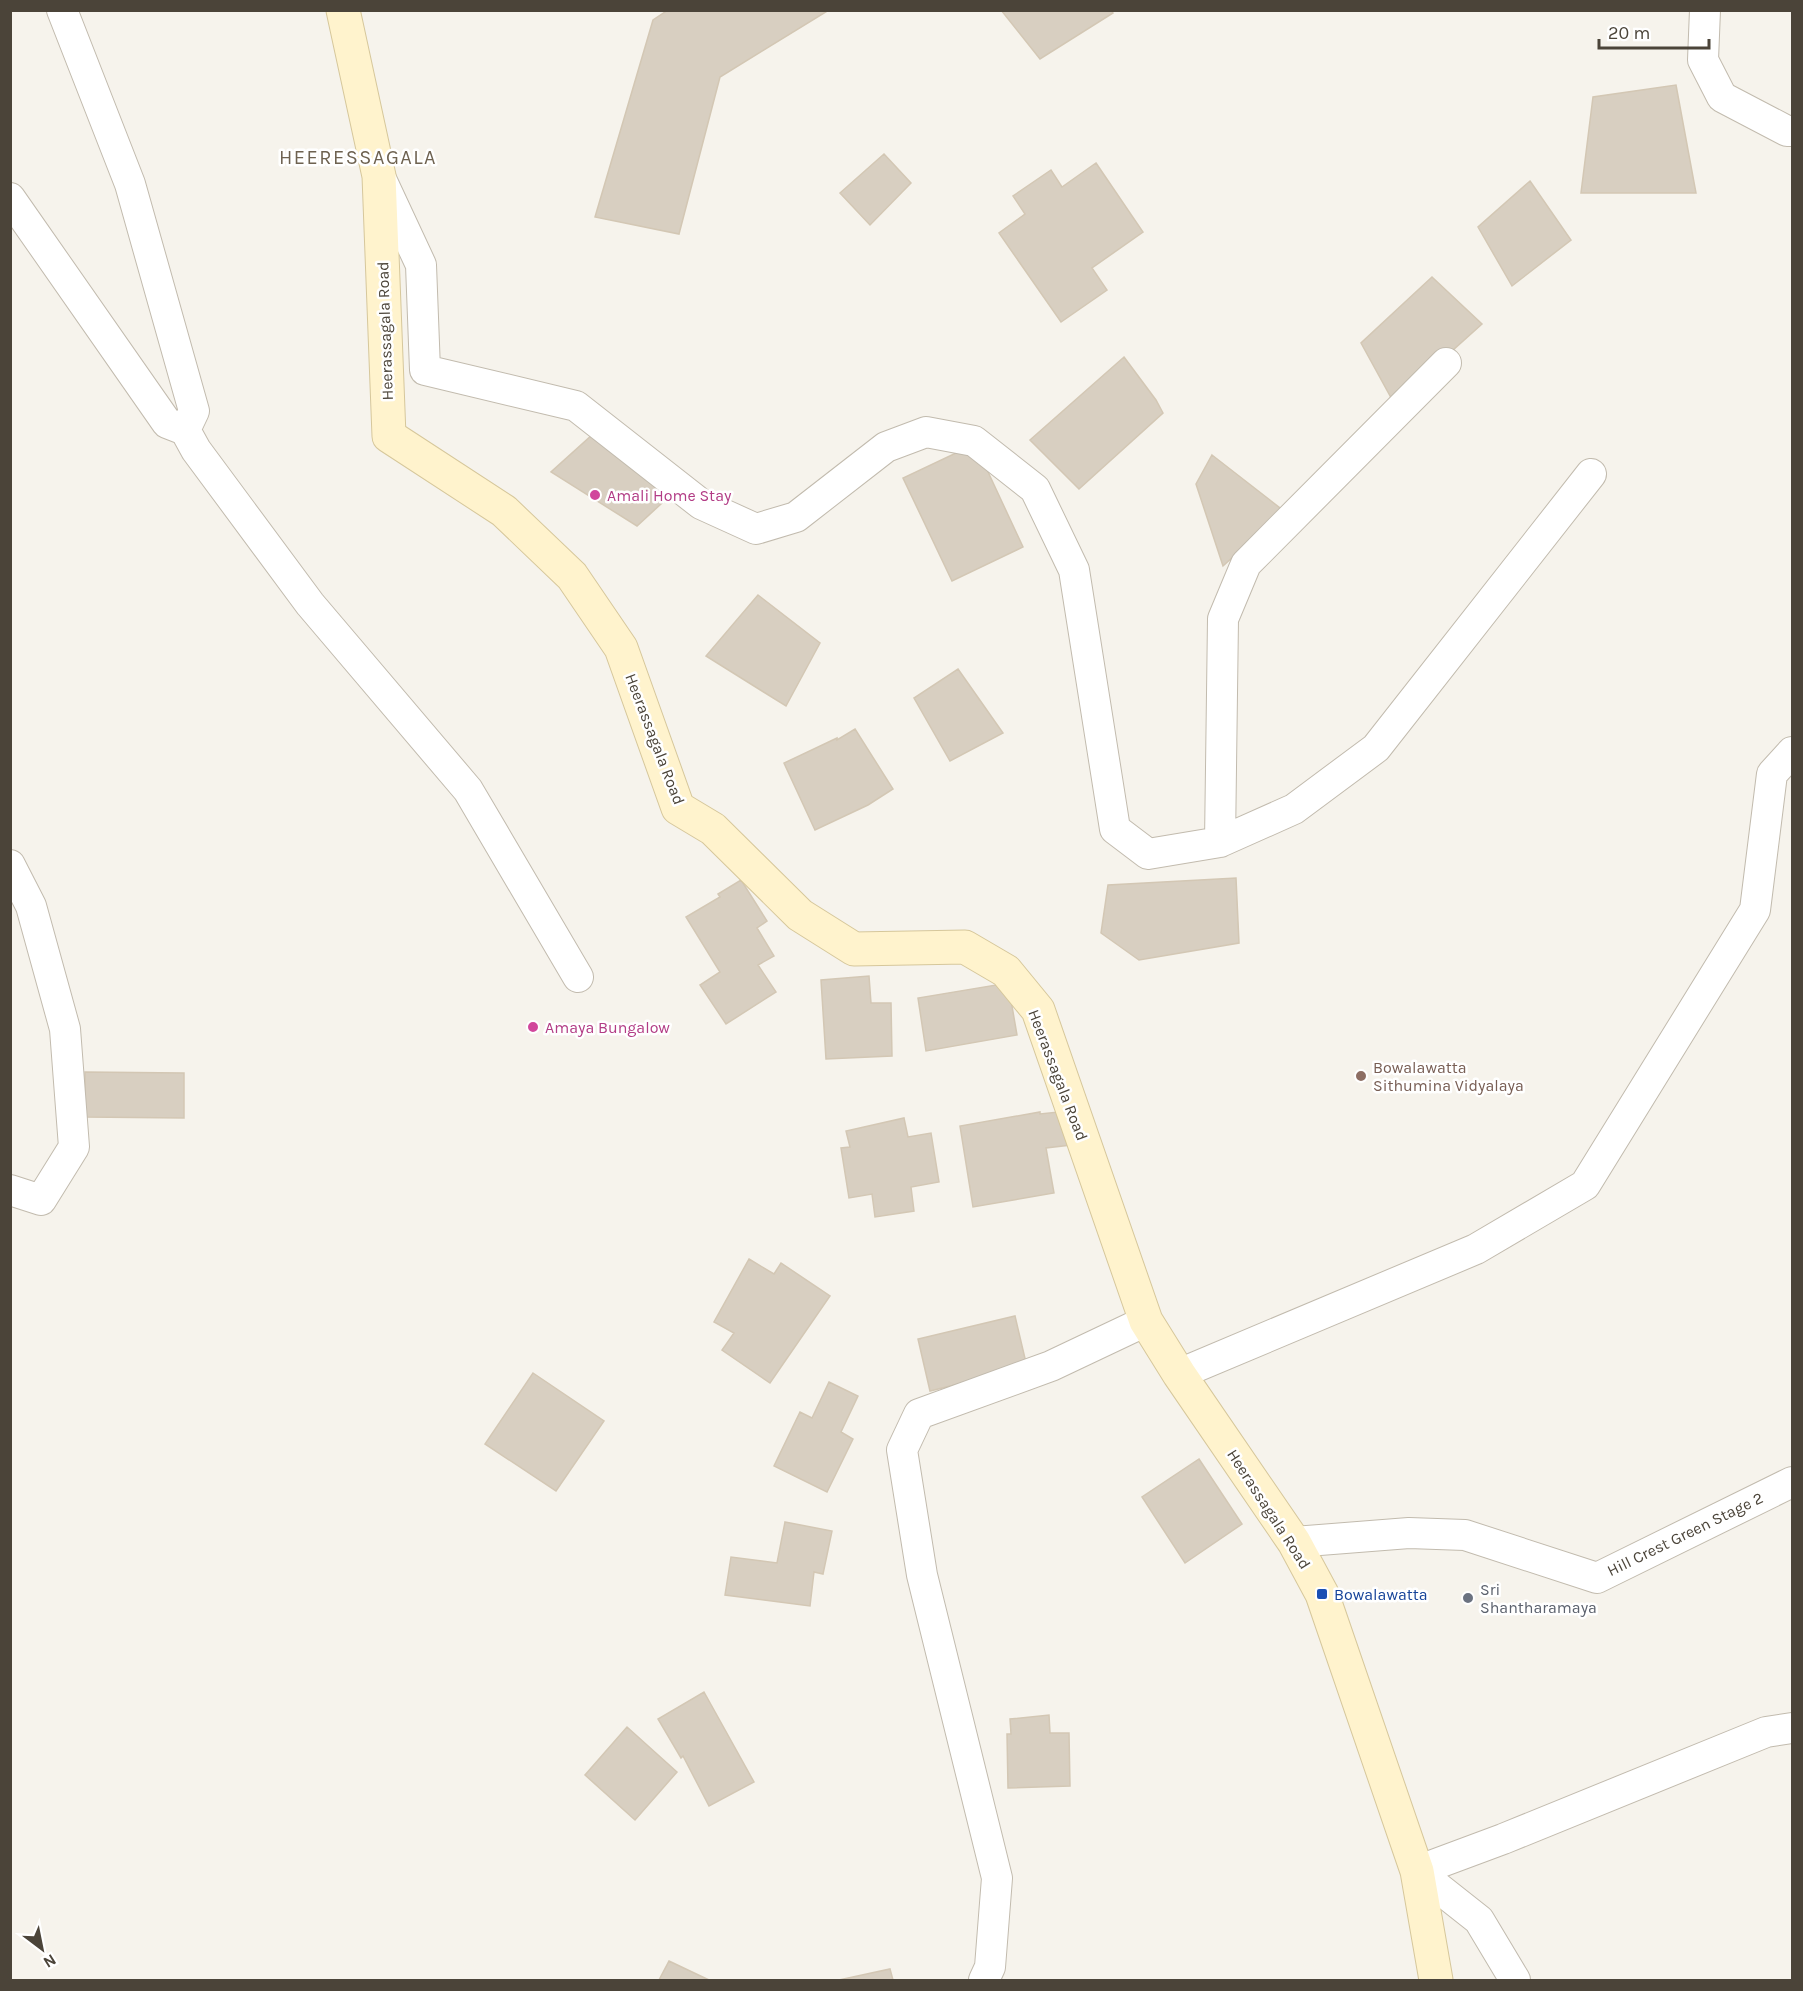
<svg xmlns="http://www.w3.org/2000/svg" width="1803" height="1991" font-family="Karla,sans-serif">
<style>
.building{fill:#d8cfc1;stroke:#d3c7b4;stroke-width:1.5}
.lines{fill:none;stroke-linecap:round;stroke-linejoin:round}
.street-casing{stroke:#c2bbae;stroke-width:32}
.secondary-casing{stroke:#d6c79b;stroke-width:35}
.street{stroke:#fff;stroke-width:30}
.secondary{stroke:#fff3cd;stroke-width:33}
.hotel-dot{fill:#d1479c;stroke:#fff;stroke-width:2}
.education-dot{fill:#8d6e63;stroke:#fff;stroke-width:2}
.transit-dot{fill:#1a4fb4;stroke:#fff;stroke-width:2}
.worship-dot{fill:#6b7280;stroke:#fff;stroke-width:2}
.labels{text-anchor:middle;dominant-baseline:central;stroke-width:5;stroke-linejoin:round;paint-order:stroke}
.street-label{font-size:16px;fill:#4b4439;stroke:#fff}
.hotel-label{font-size:16px;fill:#b23c85;stroke:#fff;text-anchor:start}
.education-label{font-size:16px;fill:#785e54;stroke:#fff;text-anchor:start}
.worship-label{font-size:16px;fill:#5b616d;stroke:#fff;text-anchor:start}
.transit-label{font-size:16px;fill:#164399;stroke:#fff;text-anchor:start}
.quarter-label{font-size:20px;letter-spacing:1.5px;fill:#6e6250;stroke:#fff}
</style>
<rect width="100%" height="100%" fill="#f6f3ec"/>
<!-- building -->
<path class="building" d="M668 10H829L720 77 679 234 595 217 653 20Z
M1001 10H1111L1113 13 1040 59Z
M1676 85 1696 193H1581L1593 97Z
M884 154 911 183 870 225 840 193Z
M1096 163 1143 232 1092 268 1107 290 1061 322 999 233 1025 214 1013 196 1051 170 1062 187Z
M1530 181 1571 240 1512 286 1478 227Z
M1432 277 1482 324 1394 403 1361 343Z
M1124 357 1156 400 1163 413 1079 489 1030 440Z
M592 435 674 492 637 526 551 472Z
M975 444 1023 547 952 581 903 478Z
M1212 455 1284 511 1223 566 1196 484Z
M758 595 820 643 786 706 706 656Z
M958 669 1003 733 950 761 914 698Z
M855 729 893 789 868 805 815 830 784 763 837 738V740Z
M1236 878 1239 943 1139 960 1101 933 1108 885Z
M741 880 767 921 757 928 774 956 758 965 776 992 726 1024 700 985 720 972 686 917 720 897 718 894Z
M869 976 871 1003H891L892 1056 826 1059 821 980Z
M1008 983 1017 1035 926 1051 918 998Z
M85 1072 184 1073V1118L85 1117Z
M1068 1111 1071 1145 1046 1148 1054 1193 973 1207 960 1126 1040 1112V1114Z
M904 1118 908 1137 931 1133 939 1182 911 1187 914 1211 875 1217 872 1194 849 1198 841 1148 850 1147 846 1131Z
M749 1259 774 1274 781 1263 830 1296 770 1383 722 1350 734 1333 714 1322Z
M1015 1316 1027 1367 930 1391 918 1339Z
M533 1373 604 1421 556 1491 485 1444Z
M829 1382 858 1396 841 1432 853 1439 827 1492 774 1466 800 1412 812 1418Z
M1199 1459 1242 1524 1185 1563 1142 1497Z
M785 1522 832 1531 823 1574 814 1572 810 1606 725 1595 731 1557 777 1563Z
M704 1692 754 1782 709 1806 683 1756 681 1758 658 1719Z
M1049 1715 1050 1733H1069L1070 1786 1008 1788 1007 1734H1011L1010 1719Z
M627 1727 677 1772 635 1820 585 1775Z
M669 1961 709 1980H659Z
M890 1969 893 1980H839Z"/>
<g class="lines">
<defs>
<path id="street" d="M1705 10 1703 60 1722 97 1787 131H1792
M380 177 421 265 425 370 576 406 701 504 756 529 796 517 886 447 926 432 974 441 1035 489 1074 570 1115 829 1148 854 1220 842 1294 809 1376 748 1591 474
M10 198 167 423 185 430 194 411 130 184 62 10
M185 430 196 450 310 604 468 790 578 977
M1220 842 1223 619 1246 564 1446 363
M10 865 31 906 65 1029 74 1147 41 1200 10 1190
M1179 1374 1476 1249 1585 1185 1755 910 1772 774 1792 752
M1294 1542 1409 1533 1465 1535 1597 1578 1792 1482
M1417 1871 1503 1839 1766 1732 1792 1728
M1417 1871 1479 1920 1515 1980
M984 1980 990 1967 997 1878 922 1575 902 1450 919 1414 1051 1366 1146 1321"/>
<path id="secondary" d="M343 10 379 176 389 436 504 511 572 576 621 648 678 808 713 829 800 915 854 949 965 947 1006 971 1038 1010 1146 1321 1179 1374 1294 1542 1322 1594 1417 1871 1436 1980"/>
</defs>
<!-- street casing -->
<use href="#street" class="street-casing"/>
<!-- secondary casing -->
<use href="#secondary" class="secondary-casing"/>
<!-- street -->
<use href="#street" class="street"/>
<!-- secondary -->
<use href="#secondary" class="secondary"/>
</g>
<!-- markers -->
<g class="hotel-dot">
<circle cx="595" cy="495" r="6"/>
<circle cx="533" cy="1027" r="6"/>
</g>
<circle class="education-dot" cx="1361" cy="1076" r="6"/>
<rect class="transit-dot" x="1316" y="1588" width="12" height="12" rx="3"/>
<circle class="worship-dot" cx="1468" cy="1598" r="6"/>
<g class="labels">
<!-- street labels -->
<g class="street-label">
<text transform="translate(385 331) rotate(-92)">Heerassagala Road</text>
<text transform="translate(655 739) rotate(69)">Heerassagala Road</text>
<text transform="translate(1058 1075) rotate(69)">Heerassagala Road</text>
<text transform="translate(1269 1509) rotate(57)">Heerassagala Road</text>
<text transform="translate(1685 1534) rotate(-26)">Hill Crest Green Stage 2</text>
</g>
<!-- hotel labels -->
<g class="hotel-label">
<text x="607" y="495">Amali Home Stay</text>
<text x="545" y="1027">Amaya Bungalow</text>
</g>
<!-- education labels -->
<g class="education-label">
<text x="1373" y="1067">Bowalawatta<tspan x="1373" dy="18">Sithumina Vidyalaya</tspan></text>
</g>
<!-- worship labels -->
<g class="worship-label">
<text x="1480" y="1589">Sri<tspan x="1480" dy="18">Shantharamaya</tspan></text>
</g>
<!-- transit labels -->
<g class="transit-label">
<text x="1334" y="1594">Bowalawatta</text>
</g>
<!-- quarter labels -->
<g class="quarter-label">
<text x="358" y="157">HEERESSAGALA</text>
</g>
</g>
<!-- border -->
<rect width="1803" height="1991" fill="none" stroke="#4b4439" stroke-width="24"/>
<!-- north arrow -->
<g transform="translate(42 1949) rotate(148)" stroke="#ffffff" stroke-width="4.5" paint-order="stroke">
<path d="M0-4.5L10 22L0 15L-10 22Z" fill="#4b4439"/>
<text y="-9" font-size="16" font-weight="bold" text-anchor="middle" fill="#4b4439">N</text>
</g>
<!-- scale -->
<path d="M1599 39v9h110v-9" fill="none" stroke="#4b4439" stroke-width="3"/>
<text x="1608" y="39" font-size="18" fill="#4b4439" stroke="#ffffff" stroke-width="4.5" paint-order="stroke">20 m</text>
</svg>
